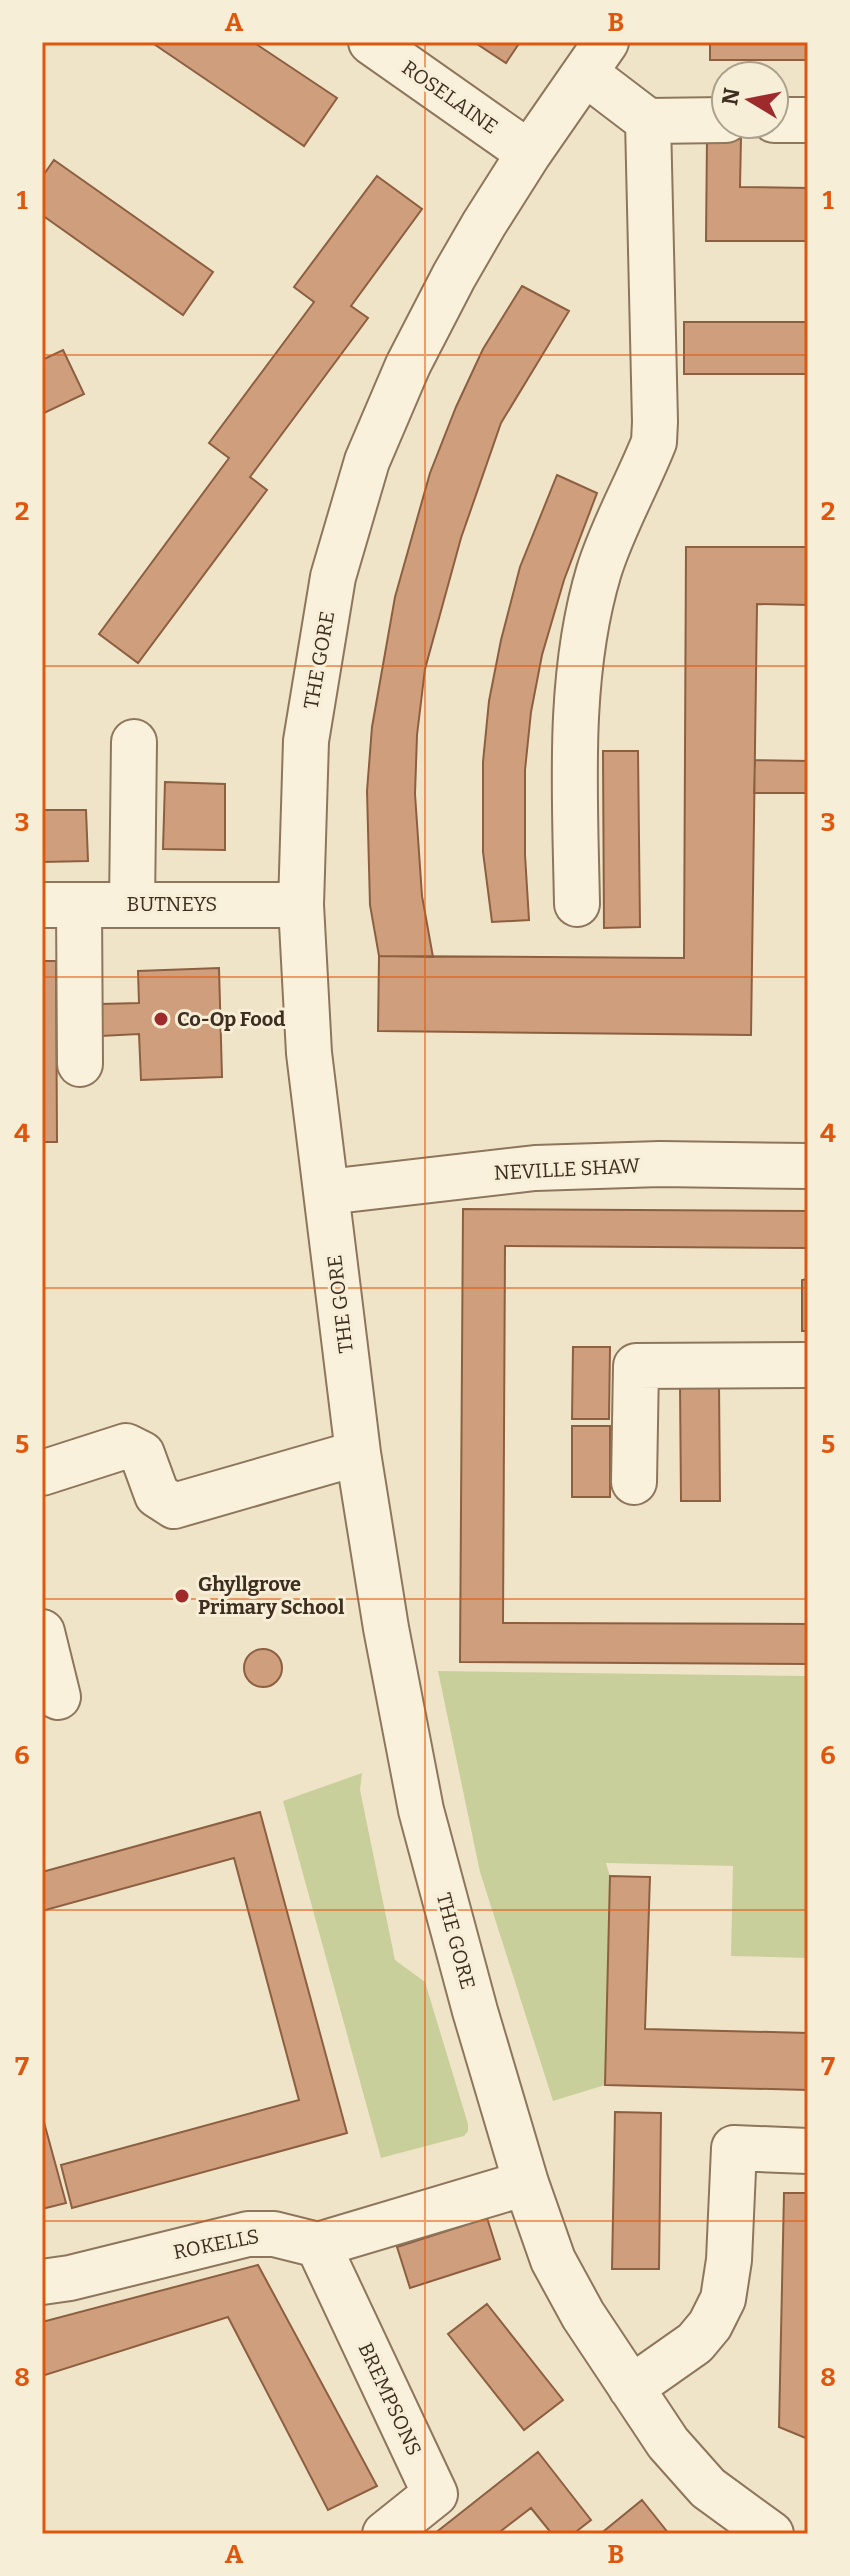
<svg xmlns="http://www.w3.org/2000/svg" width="850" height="2576" font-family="Bitter,serif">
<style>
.green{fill:#c9cf9b}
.building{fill:#cf9f7d;stroke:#8d5f41;stroke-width:2}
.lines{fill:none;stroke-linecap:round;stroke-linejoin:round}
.minor-casing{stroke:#8d765c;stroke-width:48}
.minor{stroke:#faf1dc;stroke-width:44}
.grid{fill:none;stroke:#df570d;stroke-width:2;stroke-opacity:0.55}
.poi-dot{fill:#9e2a2b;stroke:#f7eed8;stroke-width:3}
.labels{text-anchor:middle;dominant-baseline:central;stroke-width:6;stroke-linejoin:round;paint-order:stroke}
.street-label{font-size:20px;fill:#3d2e20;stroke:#f7eed8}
.poi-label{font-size:20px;font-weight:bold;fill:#3d2e20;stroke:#f7eed8;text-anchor:start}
.neatline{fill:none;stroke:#df570d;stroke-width:3}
.grid-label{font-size:26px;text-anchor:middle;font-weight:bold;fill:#df570d}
</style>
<rect width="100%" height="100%" fill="#f0e4c8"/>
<!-- green -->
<path class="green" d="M438 1671 808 1676V1958L731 1956 733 1866 606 1863 610 1876 605 2085 553 2101 480 1872Z
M362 1773 360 1790 395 1960 425 1982 468 2124V2131L464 2136 381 2158 283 1801Z"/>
<!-- building -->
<path class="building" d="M151 42H253L337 98 304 146Z
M474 42H520L506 63Z
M710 42H808V60H710Z
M707 137H741L740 187 808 188V241H706Z
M54 160 213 272 183 315 42 215V177Z
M377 176 422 209 351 306 368 318 250 477 267 490 138 663 99 634 229 458 209 443 314 302 294 287Z
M522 286 569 311 501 423 461 538 425 669 417 735 415 794 422 896 433 957 379 956 370 905 367 791 372 727 395 597 430 473 456 407 483 349Z
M684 322H808V374H684Z
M63 350 84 394 42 414V360Z
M557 475 597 493 564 580 542 655 531 712 525 770V855L529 920 492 922 483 852V762L489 701 501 640 520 567Z
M686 547H808V605L757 604 751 1035 378 1031 379 956 684 958Z
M603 751H638L640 927 604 928Z
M755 760 808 761V793H754Z
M165 782 225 784V850L163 849Z
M42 810H86L88 861 42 862Z
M42 961H56L57 1142H42Z
M219 968 222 1077 141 1080 139 1034 101 1036V1004L139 1003 138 971Z
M463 1209 808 1211V1248L505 1246 503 1623 808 1624V1664L460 1662Z
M808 1279V1331H802V1280Z
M573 1347H610L609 1419H572Z
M719 1382 720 1501H681L680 1383Z
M572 1426H610V1497H572Z
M244 1668a19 19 0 1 1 38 0a19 19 0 1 1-38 0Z
M260 1812 347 2133 72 2208 61 2165 299 2100 234 1858 42 1911V1872Z
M610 1876 650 1877 645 2029 808 2033V2090L605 2085Z
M615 2112 661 2113 659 2269H612Z
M42 2115 66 2203 42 2209Z
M784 2193H808V2439L779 2427Z
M487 2218 500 2259 410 2288 397 2247Z
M258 2265 377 2486 328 2510 228 2317 42 2376V2322Z
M487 2304 563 2400 524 2430 448 2334Z
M538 2452 591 2520 573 2534H552L531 2508 497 2534H434Z
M642 2500 669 2534H606L604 2531Z"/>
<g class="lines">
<defs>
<path id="minor" d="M371 42 529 153
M606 42 529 153 484 224 454 276 408 365 367 461 333 577 306 741 301 905 309 1053 358 1453 386 1628 421 1810 475 2011 526 2183 553 2260 583 2315 668 2443 708 2488 771 2534
M774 120H808
M648 121 726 120
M132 904 134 742
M577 904C575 794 567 677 599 571 613 526 637 485 654 442L655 422 648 121 585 73
M42 905H301
M79 905 80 1064
M327 1192 535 1168 660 1164 808 1166
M42 1473 126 1446 142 1454 157 1495 174 1506 358 1453
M634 1482 636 1366 808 1365
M42 1632 58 1697
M318 2245 435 2494 385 2534
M42 2282 70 2278 248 2234H274L318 2245 526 2183
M631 2388 695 2343 710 2325 723 2299 729 2260 734 2148 808 2151"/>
</defs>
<!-- minor casing -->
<use href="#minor" class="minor-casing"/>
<!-- minor -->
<use href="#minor" class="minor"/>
</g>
<!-- grid -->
<path class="grid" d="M425 42V2534M42 355H808M42 666H808M42 977H808M42 1288H808M42 1599H808M42 1910H808M42 2221H808"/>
<!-- markers -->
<g class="poi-dot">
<circle cx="161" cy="1019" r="8"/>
<circle cx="182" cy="1596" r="8"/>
</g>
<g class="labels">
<!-- street labels -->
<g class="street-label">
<text transform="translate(450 97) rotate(35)">ROSELAINE</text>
<text transform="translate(319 660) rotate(-80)">THE GORE</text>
<text x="172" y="904">BUTNEYS</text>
<text transform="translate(567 1169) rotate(-3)">NEVILLE SHAW</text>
<text transform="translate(340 1304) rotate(-97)">THE GORE</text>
<text transform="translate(456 1941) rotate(75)">THE GORE</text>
<text transform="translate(216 2244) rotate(-11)">ROKELLS</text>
<text transform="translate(390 2399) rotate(65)">BREMPSONS</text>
</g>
<!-- poi labels -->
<g class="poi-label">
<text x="177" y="1019">Co-Op Food</text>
<text x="198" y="1584">Ghyllgrove<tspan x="198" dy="23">Primary School</tspan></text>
</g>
</g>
<!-- border -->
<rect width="850" height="2576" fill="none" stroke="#f7eed8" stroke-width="88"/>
<!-- north arrow -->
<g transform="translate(750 100) rotate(280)"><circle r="38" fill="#f7eed8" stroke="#ada18e" stroke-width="2"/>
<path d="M0-6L14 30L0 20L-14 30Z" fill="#9e2a2b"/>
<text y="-12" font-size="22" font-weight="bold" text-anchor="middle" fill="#3d2e20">N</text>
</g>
<rect x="44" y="44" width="762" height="2488" class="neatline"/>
<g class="grid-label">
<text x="234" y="31">A</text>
<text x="616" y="31">B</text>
<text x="22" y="209">1</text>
<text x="828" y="209">1</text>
<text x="22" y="520">2</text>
<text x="828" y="520">2</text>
<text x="22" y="831">3</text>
<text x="828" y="831">3</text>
<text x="22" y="1142">4</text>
<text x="828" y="1142">4</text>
<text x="22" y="1453">5</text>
<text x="828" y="1453">5</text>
<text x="22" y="1764">6</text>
<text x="828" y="1764">6</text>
<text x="22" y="2075">7</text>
<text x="828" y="2075">7</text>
<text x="22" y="2386">8</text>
<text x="828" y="2386">8</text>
<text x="234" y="2563">A</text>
<text x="616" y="2563">B</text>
</g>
</svg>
